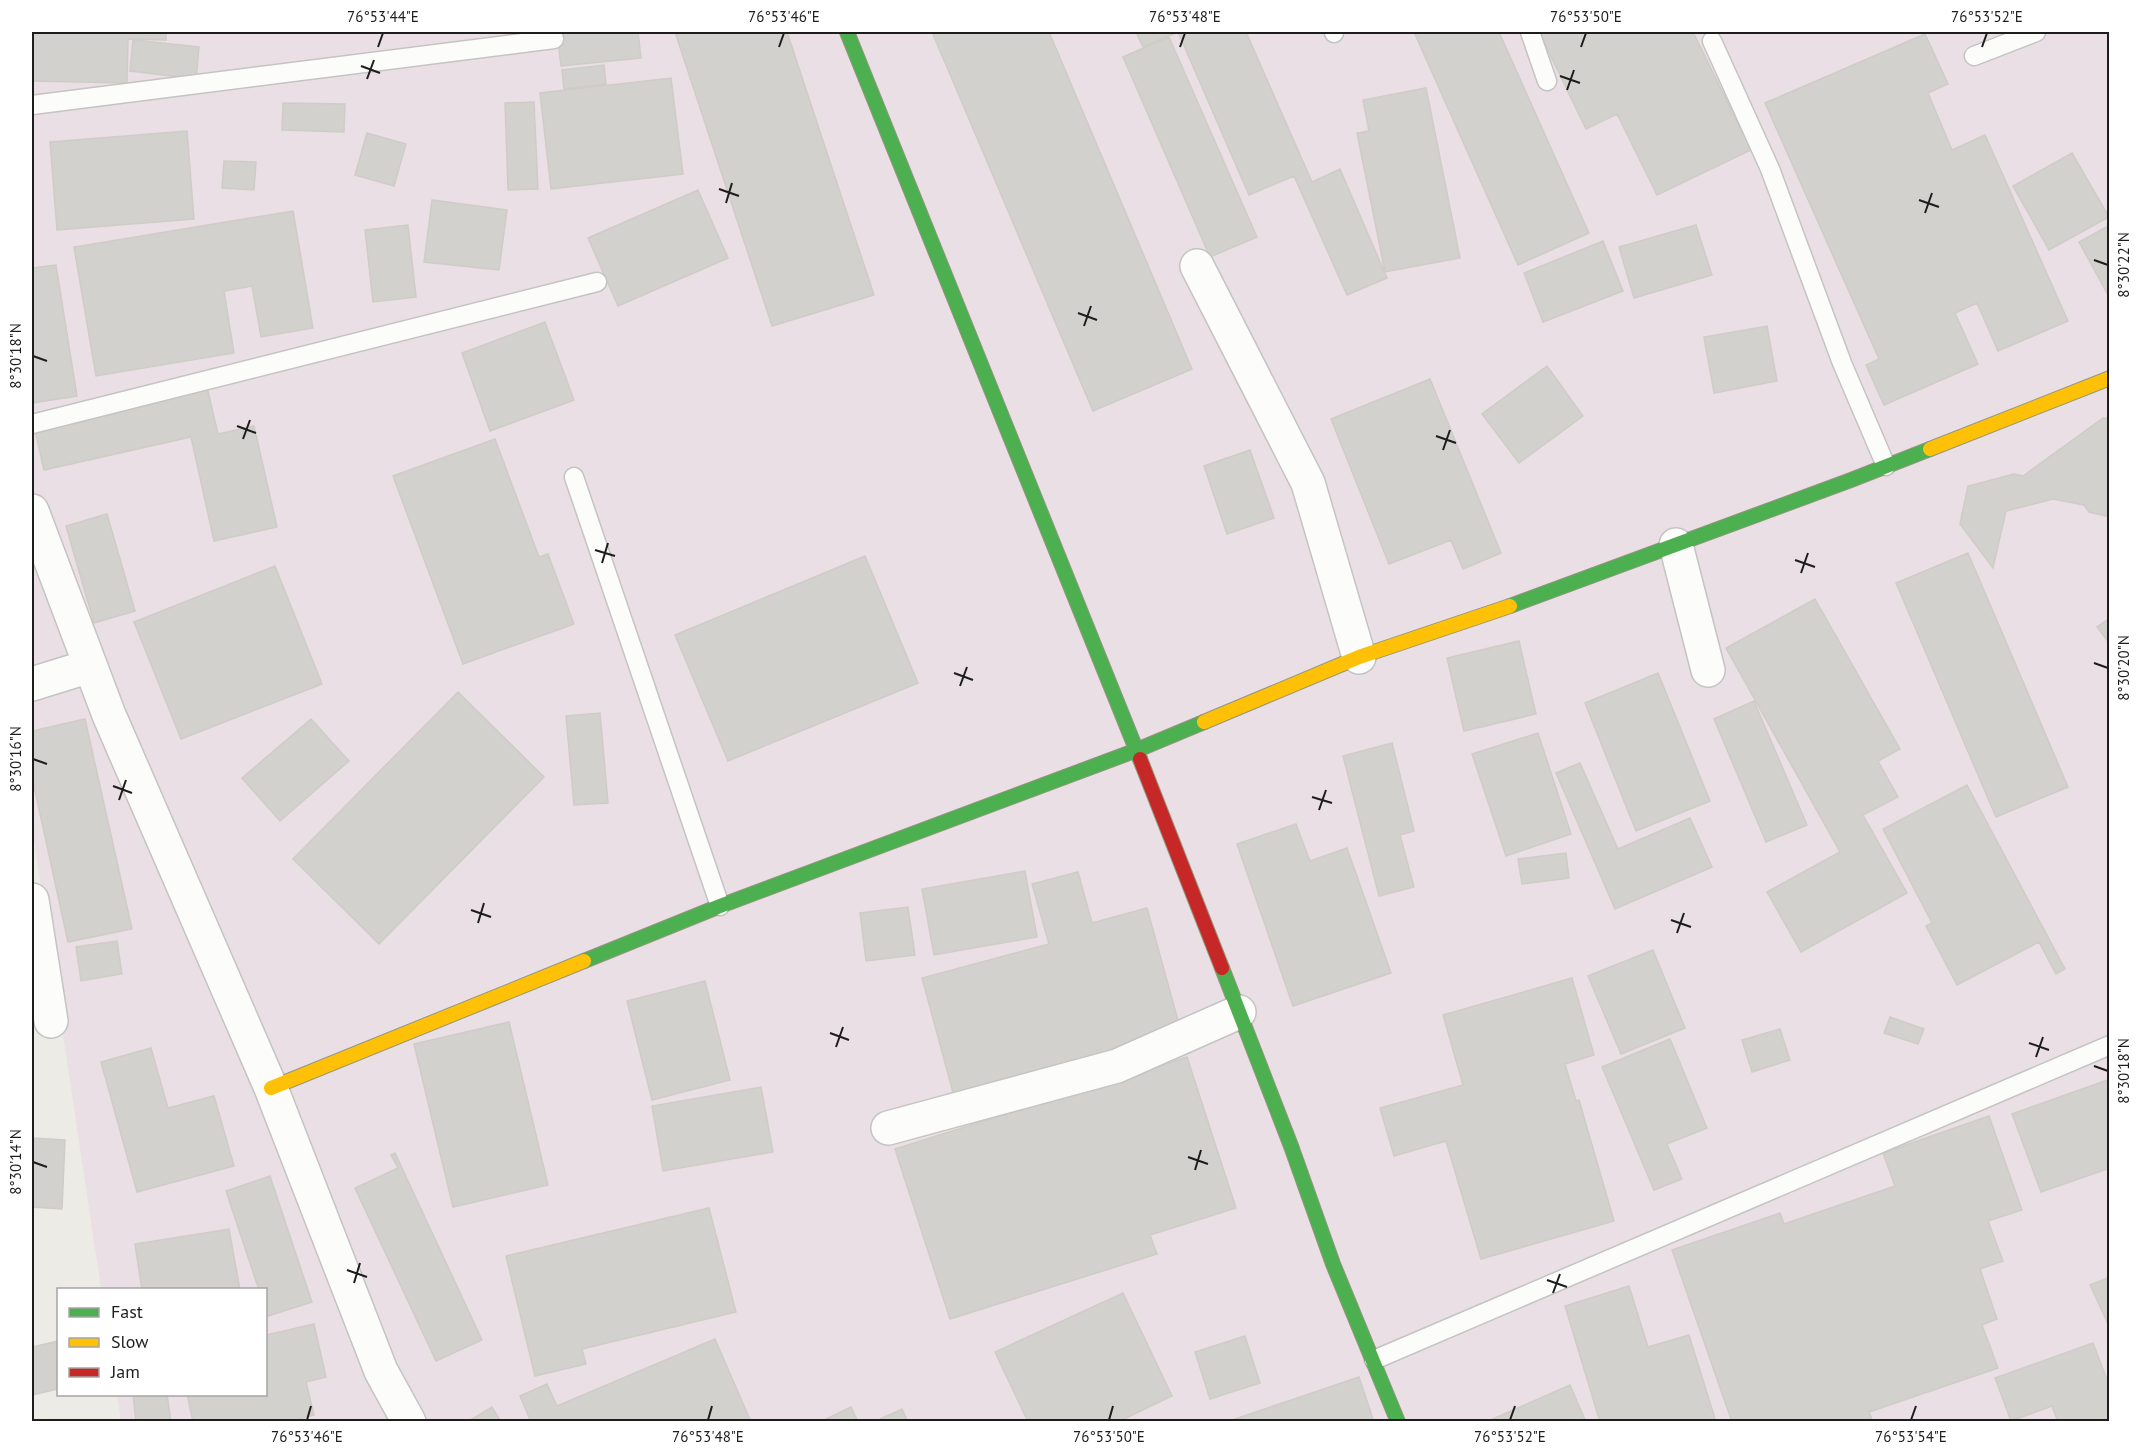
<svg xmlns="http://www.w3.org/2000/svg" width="2141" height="1453" font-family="'PT Sans',sans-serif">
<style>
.industrial{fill:#eadfe4}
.building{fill:#d2d1cd;stroke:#cfccc7;stroke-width:1.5}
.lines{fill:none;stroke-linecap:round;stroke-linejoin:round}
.lane-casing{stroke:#c4c4c2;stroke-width:21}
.street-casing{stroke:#c4c4c2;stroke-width:36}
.fast-casing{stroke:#92967e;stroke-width:16}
.slow-casing{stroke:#92967e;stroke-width:16}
.jam-casing{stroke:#92967e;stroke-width:16}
.lane{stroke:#fcfcfb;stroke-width:18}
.street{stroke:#fcfcfb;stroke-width:33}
.fast{stroke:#4caf50;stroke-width:14}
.slow{stroke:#ffc107;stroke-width:14}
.jam{stroke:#c62828;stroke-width:14}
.ticks{fill:none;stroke:#1d1d1d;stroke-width:2}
.neatline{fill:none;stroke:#1d1d1d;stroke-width:2}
.ticks-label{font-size:15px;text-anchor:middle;fill:#1d1d1d}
</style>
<rect width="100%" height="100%" fill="#ecebe6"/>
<!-- industrial -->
<path class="industrial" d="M32 32H2109V1421H121L117 1395 266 1394V1290L101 1289 32 827Z"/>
<!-- building -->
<path class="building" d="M32 32H166V40L128 39 127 83 32 81Z
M557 32H638L641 58 561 66Z
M675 32H787L874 295 772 326Z
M932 32H1049L1192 369 1093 411Z
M1136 32H1246L1312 182 1340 169 1387 278 1347 295 1294 176 1249 195 1178 32 1143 47Z
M1414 32H1499L1589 233 1518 265Z
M1539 32H1693L1751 150 1657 195 1617 114 1586 129Z
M1925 34 1948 84 1928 93 1952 150 1985 135 2068 321 1998 351 1977 303 1955 313 1978 364 1884 405 1866 365 1879 359 1765 103Z
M1169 37 1257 237 1210 257 1123 57Z
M133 40 199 47 196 79 130 71Z
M604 65 606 84 564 89 562 70Z
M671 78 683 174 551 189 540 93Z
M1426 88 1460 258 1385 272 1357 133 1369 131 1363 100Z
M534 102 538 189 508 190 505 103Z
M283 103 345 104 344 132 282 130Z
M187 131 194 219 57 230 50 142Z
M367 133 406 144 394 186 355 175Z
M2072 153 2109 217 2049 250 2013 186Z
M224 161 256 162 254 190 222 188Z
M698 190 728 258 618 306 588 238Z
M432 200 507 210 499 270 424 262Z
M293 211 313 328 261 337 252 286 224 291 234 353 96 376 74 247Z
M408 225 416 297 373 302 365 230Z
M1696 225 1712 275 1634 298 1619 247Z
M2110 225V294L2108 295 2079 242Z
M1603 241 1623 291 1543 322 1524 273Z
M56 265 77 396 32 403V268Z
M545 322 574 400 490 431 462 353Z
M1767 326 1777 381 1714 393 1704 337Z
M1547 366 1583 416 1519 463 1482 414Z
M1430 379 1501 553 1463 569 1451 540 1389 564 1331 419Z
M207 387 218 434 254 426 277 527 214 541 191 437 44 470 34 426Z
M2103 418 2110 419V517L2089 512 2084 505 2053 499 2006 511 1993 568 1960 524 1968 486 2014 474 2023 476Z
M495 439 539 557 548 554 574 624 463 664 393 476Z
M1250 450 1274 518 1227 534 1204 466Z
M107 514 135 611 94 623 66 526Z
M1968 553 2068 787 1996 817 1896 583Z
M865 556 918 683 728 761 675 635Z
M275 566 322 684 181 739 134 622Z
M1815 599 1900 749 1878 761 1898 797 1863 815 1907 893 1801 952 1767 892 1840 852 1726 648Z
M2110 618V644L2097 627Z
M1519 641 1536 714 1464 731 1447 658Z
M1658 673 1710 801 1636 831 1585 703Z
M458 692 544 777 379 944 293 859Z
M1754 701 1807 825 1766 842 1714 719Z
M600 713 608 803 574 805 566 716Z
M85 719 132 929 68 942 32 777V731Z
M311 719 349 761 280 821 242 778Z
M1538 733 1571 834 1506 856 1472 754Z
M1392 743 1414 831 1400 835 1414 887 1379 896 1343 756Z
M1580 763 1618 849 1690 818 1712 867 1615 909 1556 773Z
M1967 785 2065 969 2056 974 2039 942 1957 985 1926 926 1932 923 1883 829Z
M1296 824 1310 861 1347 848 1391 973 1293 1006 1237 844Z
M1566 853 1569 878 1522 884 1518 859Z
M1025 871 1037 937 934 955 922 889Z
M1078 872 1092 923 1147 908 1182 1035 954 1096 922 978 1049 944 1032 884Z
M908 907 915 955 866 961 860 913Z
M117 941 122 974 81 981 76 947Z
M1653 950 1685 1028 1621 1054 1588 976Z
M1572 978 1594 1055 1565 1064 1576 1101 1579 1100 1614 1221 1481 1259 1446 1141 1394 1156 1380 1108 1463 1085 1443 1015Z
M705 981 730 1080 652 1100 627 1001Z
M1890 1017 1924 1029 1918 1044 1884 1033Z
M509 1022 548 1185 453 1207 414 1044Z
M1780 1029 1790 1060 1752 1072 1742 1040Z
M1670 1039 1707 1128 1667 1144 1682 1179 1654 1190 1602 1067Z
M151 1048 168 1108 214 1096 234 1166 137 1192 101 1062Z
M1187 1057 1236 1208 1150 1235 1157 1254 950 1319 895 1149Z
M2110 1079V1168L2041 1192 2012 1114Z
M761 1087 773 1152 663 1171 652 1106Z
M1989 1116 2022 1210 1988 1221 2003 1261 1980 1269 1997 1319 1982 1325 1998 1368 1869 1412 1873 1422H1732L1672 1250 1780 1213 1784 1224 1895 1186 1883 1153Z
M32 1138 65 1140 62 1209 32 1207Z
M395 1153 482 1340 436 1361 355 1188 398 1168 391 1155Z
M270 1176 312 1302 268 1316 266 1310V1290H259L226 1191Z
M709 1208 736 1312 582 1349 586 1364 535 1376 506 1256Z
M229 1229 240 1290H142L135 1244Z
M2110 1277V1328L2090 1285Z
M1629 1286 1648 1347 1689 1335 1716 1422H1600L1565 1306Z
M1123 1293 1172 1396 1118 1422H1028L995 1352Z
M314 1324 326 1377 306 1382 314 1415 287 1422H193L187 1394H266V1335Z
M1245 1336 1260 1383 1210 1399 1195 1352Z
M715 1339 751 1422H531L520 1396 547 1384 557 1406Z
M58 1341V1389L32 1395V1347Z
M2093 1343 2110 1388V1422H2058L2052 1406 2011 1421 1995 1378Z
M1359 1377 1374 1422H1226L1312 1393Z
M1570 1385 1586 1422H1486Z
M133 1394H167L171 1422H136Z
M492 1407 501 1422H467Z
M851 1407 858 1422H820Z
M902 1409 908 1422H874Z"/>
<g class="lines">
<defs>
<path id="lane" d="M1530 32 1547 81
M1334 33V32
M1712 41 1770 169 1842 363 1886 466
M1974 56 2036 32
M32 105 554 39
M32 424 597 282
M574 477 720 906
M1374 1360 2110 1045"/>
<path id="street" d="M1197 266 1308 483 1359 657
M32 511 109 715 271 1088 381 1371 409 1422
M1676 545 1708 670
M32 684 90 666
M32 900 51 1021
M888 1128 1117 1066 1239 1012"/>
<path id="fast" d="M847 32 1140 759
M1510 606 1851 480 1930 449
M584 961 720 906 1137 750 1204 722
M1222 968 1291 1146 1333 1264 1398 1422"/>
<path id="slow" d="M1930 449 2110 378
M1204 722 1359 657 1510 606
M271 1088 584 961"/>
<path id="jam" d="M1140 759 1222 968"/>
</defs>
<!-- lane casing -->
<use href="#lane" class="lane-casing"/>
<!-- street casing -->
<use href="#street" class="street-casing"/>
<!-- fast casing -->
<use href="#fast" class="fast-casing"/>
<!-- slow casing -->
<use href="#slow" class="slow-casing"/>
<!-- jam casing -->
<use href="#jam" class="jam-casing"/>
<!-- lane -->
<use href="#lane" class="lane"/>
<!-- street -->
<use href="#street" class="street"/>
<!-- fast -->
<use href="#fast" class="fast"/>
<!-- slow -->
<use href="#slow" class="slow"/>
<!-- jam -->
<use href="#jam" class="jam"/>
</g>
<!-- ticks -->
<path class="ticks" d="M378 47 383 33M779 47 784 33M1180 47 1185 33M1581 47 1586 33M1982 47 1987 33M361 66 380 73M1560 76 1580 83M367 79 374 60M1567 90 1574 70M719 189 739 196M1919 200 1939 207M726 203 732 183M1925 213 1932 193M2094 260 2108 265M1078 313 1097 320M1084 326 1091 306M33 356 47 361M237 426 256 433M1436 436 1456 443M243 439 250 420M1443 450 1450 430M595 550 615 556M1795 560 1815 567M602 563 608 543M1801 573 1808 553M2094 663 2108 668M954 673 973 680M960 686 967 667M33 759 47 764M113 786 132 793M1312 797 1332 803M119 800 126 780M1319 810 1326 790M471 910 491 917M1671 920 1691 927M478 923 484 903M1677 933 1684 913M830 1033 849 1040M2029 1043 2049 1050M836 1047 843 1027M2036 1057 2043 1037M2094 1066 2108 1071M1188 1157 1208 1164M33 1162 47 1167M1195 1170 1201 1150M347 1270 367 1277M1547 1280 1567 1287M354 1283 360 1263M1553 1293 1560 1274M307 1420 311 1406M708 1420 712 1406M1109 1420 1113 1406M1510 1420 1515 1406M1911 1420 1916 1406"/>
<!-- border -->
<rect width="2141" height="1453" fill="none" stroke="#ffffff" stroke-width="66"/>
<!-- legend -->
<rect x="57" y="1288" width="210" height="108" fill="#ffffff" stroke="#a5a5a5" stroke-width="1.5"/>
<rect x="69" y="1308" width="30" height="9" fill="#4caf50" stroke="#a5a5a5" stroke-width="1.5"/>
<text x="111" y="1318" font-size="18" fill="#1d1d1d">Fast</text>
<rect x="69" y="1338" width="30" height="9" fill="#ffc107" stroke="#a5a5a5" stroke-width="1.5"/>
<text x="111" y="1348" font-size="18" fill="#1d1d1d">Slow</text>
<rect x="69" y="1368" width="30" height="9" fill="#c62828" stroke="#a5a5a5" stroke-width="1.5"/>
<text x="111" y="1378" font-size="18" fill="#1d1d1d">Jam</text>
<rect x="33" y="33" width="2075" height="1387" class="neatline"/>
<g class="ticks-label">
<text x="383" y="22">76°53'44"E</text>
<text x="784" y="22">76°53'46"E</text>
<text x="1185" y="22">76°53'48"E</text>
<text x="1586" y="22">76°53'50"E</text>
<text x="1987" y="22">76°53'52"E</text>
<text transform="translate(2124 265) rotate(-90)" y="5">8°30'22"N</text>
<text transform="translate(16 356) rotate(-90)" y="5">8°30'18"N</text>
<text transform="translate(2124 668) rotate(-90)" y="5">8°30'20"N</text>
<text transform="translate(16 759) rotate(-90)" y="5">8°30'16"N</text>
<text transform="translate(2124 1071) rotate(-90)" y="5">8°30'18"N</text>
<text transform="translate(16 1162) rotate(-90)" y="5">8°30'14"N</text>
<text x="307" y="1442">76°53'46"E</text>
<text x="708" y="1442">76°53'48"E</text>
<text x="1109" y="1442">76°53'50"E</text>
<text x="1510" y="1442">76°53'52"E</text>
<text x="1911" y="1442">76°53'54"E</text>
</g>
</svg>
